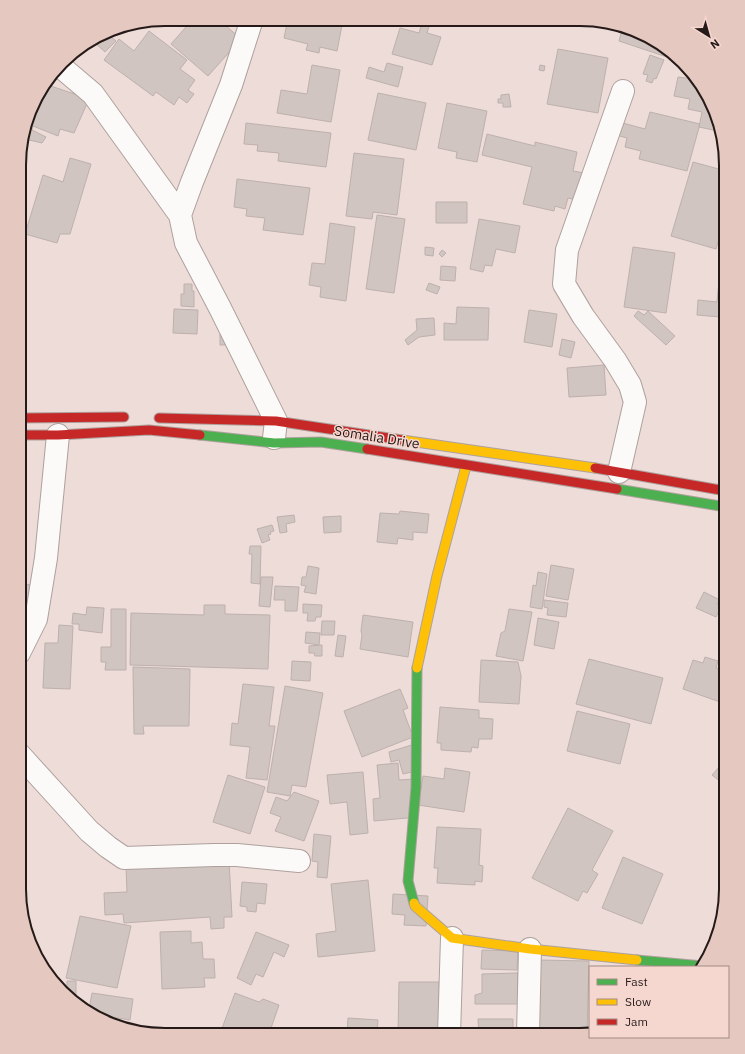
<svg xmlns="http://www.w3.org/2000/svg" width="745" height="1054" font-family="'IBM Plex Sans',sans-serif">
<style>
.building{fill:#d1c5c1;stroke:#bdb0ad}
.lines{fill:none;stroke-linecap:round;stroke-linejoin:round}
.street-casing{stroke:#aea19d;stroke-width:24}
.fast-casing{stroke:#aea19d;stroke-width:11}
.slow-casing{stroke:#aea19d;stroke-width:11}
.jam-casing{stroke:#aea19d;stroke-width:11}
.street{stroke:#fcfaf9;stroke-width:22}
.fast{stroke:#4caf50;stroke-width:9}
.slow{stroke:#ffc107;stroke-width:9}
.jam{stroke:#c62828;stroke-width:9}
.labels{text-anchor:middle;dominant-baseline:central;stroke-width:3;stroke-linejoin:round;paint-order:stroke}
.street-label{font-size:14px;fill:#251a18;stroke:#f6d7cf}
.rim{fill:none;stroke:#251a18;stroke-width:2}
</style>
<rect width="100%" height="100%" fill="#eddcd8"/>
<!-- building -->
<path class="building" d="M193 19H218L241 39 208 76 171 44Z
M288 19 343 20 337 51 320 47 319 53 306 50 308 44 284 38Z
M423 20H431L427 33 441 37 432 65 392 54 400 28 419 33Z
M622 30 669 49 672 53 670 58 619 41Z
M149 31 187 60 180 69 195 80 188 90 194 94 187 103 179 97 174 105 156 92 153 96 104 60 119 39 134 51Z
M107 33 116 41 105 52 93 41Z
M558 49 608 58 598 113 547 104Z
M650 55 664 60 656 79 654 78 652 83 646 81 648 75 643 74Z
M387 63 403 67 398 87 366 78 369 67 384 72Z
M312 65 340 70 331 122 277 113 281 90 307 94Z
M540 65 545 66 544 71 539 70Z
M678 77 694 79 711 100 718 131 699 127 702 112 688 109 690 99 674 96Z
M45 84 89 99 74 133 60 129 58 136 33 126 32 130 46 137 42 143 25 139 20 149V145L38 92Z
M378 93 426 103 416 150 368 140Z
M509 94 511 107H503V103H498V99H501V95Z
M447 103 487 111 477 162 456 158 457 152 438 148Z
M650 112 700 124 687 171 639 159 641 151 625 147 627 138 616 135 619 122 645 129Z
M246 123 331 133 326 167 278 161 279 153 257 151 258 145 244 144Z
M487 134 535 146V142L577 152 573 171 584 173 577 200 568 198 565 209 555 206 554 211 523 204 532 167 482 155Z
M354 153 404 159 397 215 373 212 372 219 346 216Z
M70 158 91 164 70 234H60L57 243 25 234 43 175 63 182Z
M693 162 726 171V216L716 249 671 236Z
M237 179 310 188 303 235 263 230 265 218 246 216 247 209 234 207Z
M436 202H467V223H436Z
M377 215 405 219 394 293 366 289Z
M479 219 520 226 515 253 496 249 492 266 485 265 483 272 470 269Z
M330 223 355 227 346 301 320 297 321 287 309 285 312 263 325 264Z
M425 247 434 248 433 256 425 255Z
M633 247 675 253 666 313 624 307Z
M442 250 446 253 442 257 439 254Z
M441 266 456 267 455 281 440 280Z
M719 281 726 282V327H719L720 317 697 315 698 300 717 302Z
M429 283 440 287 437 294 426 290Z
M184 284H192V291H194V307L181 306V294H184Z
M457 307 489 308 488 340H444V323L456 324Z
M174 309 198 310 197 334 173 333Z
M529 310 557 314 552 347 524 342Z
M638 311 644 315 648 311 675 336 666 345 634 316Z
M434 318 435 335 419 337 408 345 405 340 417 330 416 319Z
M220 334 228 335 227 345H220Z
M562 339 575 342 571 358 559 355Z
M722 340H726V377H722Z
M604 365 606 395 569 397 567 368Z
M400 511 429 514 427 533 413 532V540L398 538 397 544 377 542 380 513 399 514Z
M294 515 295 522 286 524 287 532 280 533 277 517Z
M341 516V532L324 533 323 517Z
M20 524H21L20 576Z
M272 525 274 531 270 532 271 534 268 535 270 540 262 543 257 529Z
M250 546H261L260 584 251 583 252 554H249Z
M551 565 574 569 568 600 546 596Z
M308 566 319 568 316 594 304 592 306 586 301 585 302 577H306Z
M538 572 547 574 542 609 530 607 533 585 536 586Z
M261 577H273L270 607 259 606Z
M31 584 34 595 25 598 22 586Z
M275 586 299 587 297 611H285V600H274Z
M704 592 720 600 717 604 722 605 716 617 696 608Z
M20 599 26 600 25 617H19Z
M544 600 568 603 566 617 547 615 548 608 544 607Z
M303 604 322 605 321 617H316L315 621H307L308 613H303Z
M204 605H225V614L270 615 268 669 130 665 131 613 204 615Z
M87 607 104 608 102 633 79 630V624H72L73 613 86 615Z
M111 609H126V670H105L106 662H101V647H111Z
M509 609 532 612 523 661 496 656 501 633 505 631Z
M363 615 413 622 408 657 360 649 362 635 361 631Z
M538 618 559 622 554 649 534 645Z
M322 621H335L334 635H321Z
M59 625 73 626 70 689 43 688 45 643H58Z
M306 632 320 633 319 645 305 643Z
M338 635 346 636 343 657 335 656Z
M322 645V656H315L314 653H309V646Z
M705 657 718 661 716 668 726 671V684L720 702 683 689 693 660 703 663Z
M589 659 663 678 651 724 576 704Z
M481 660 518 662 521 676 519 704 479 702Z
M292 661 311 662 310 681 291 680Z
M133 667 190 669 189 726H143L144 734H134Z
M243 684 274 687 269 726H275L267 780 246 778 250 747 230 745 232 723 238 724Z
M285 686 323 693 306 787 292 785 290 796 267 792Z
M400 689 408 708 403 710 413 737 362 757 344 711Z
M440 707 479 710V718L493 719 492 739H479L478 748 472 747 471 752 441 750V743H437Z
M577 711 630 724 620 764 567 751Z
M415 744 416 771 403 774 399 760 391 762 389 752Z
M398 763 399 780 415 779 418 817 374 821 373 799 380 798 377 765Z
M721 765 726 769V786L712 775Z
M445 768 470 772 464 812 418 805 423 776 444 779Z
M363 772 368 833 350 835 347 802 330 804 327 775Z
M228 775 265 787 250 834 213 822Z
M294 792 319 801 304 841 275 831 281 817 270 813 276 797 287 801Z
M568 808 613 831 592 870 598 874 587 893 583 891 578 901 532 878Z
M437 827 481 829 479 865 483 866 482 882 475 881V885L437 883 438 868H434Z
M314 834 331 836 327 878 317 877 318 862 312 861Z
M623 857 663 874 642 924 602 908Z
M229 860 232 917H224V928L211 929 210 917 124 923 123 914 105 915 104 893 127 892 126 866Z
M368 880 375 951 318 957 316 934 336 931 331 884Z
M242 882 267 884 265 904 257 903 256 912 247 911V907L240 906Z
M393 894 428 896 426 926 404 925 405 915 392 914Z
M80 916 131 926 117 988 66 978Z
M191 931V943L202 942 203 959H214L215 978H204L205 987 162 989 160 932Z
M256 932 289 945 284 957 274 952 263 977 256 974 251 985 237 978Z
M482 950 518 951 517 970 481 969Z
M538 960 589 961 587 1033 581 1035H536Z
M518 973V1004H475V995L482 993V974Z
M67 981H76V1001L65 989H67Z
M399 982H439V1034H398Z
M92 993 133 999 130 1020 100 1015V1012L89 1010Z
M235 993 259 1002 263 999 279 1005 269 1034H220Z
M348 1018 378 1020 377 1034H347Z
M478 1019H513V1035H479Z
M278 1028 294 1031V1034H277Z"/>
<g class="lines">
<defs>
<path id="street" d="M252 19 231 85 192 182 180 215 186 243 220 308 276 421 274 438
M60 66 93 94 180 215
M619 472 635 402 630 385 615 360 583 316 564 284 567 250 623 91
M19 653 36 619 46 558 58 435
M19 754 89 831 108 847 124 858 214 855H237L299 861
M449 1035 452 938
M528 1035 530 949"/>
<path id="fast" d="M200 435 274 443 321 442 367 449
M617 489 726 507
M414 903 408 881 416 787 417 668
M637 960 703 966"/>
<path id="slow" d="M402 440 595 468
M417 668 437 576 466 466
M414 903 415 906 452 938 530 949 637 960"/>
<path id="jam" d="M20 418 124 417
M159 418 276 421 402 440
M20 435H58L149 430 200 435
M367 449 617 489
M595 468 726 491"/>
</defs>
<!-- street casing -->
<use href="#street" class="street-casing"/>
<!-- fast casing -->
<use href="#fast" class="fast-casing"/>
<!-- slow casing -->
<use href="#slow" class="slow-casing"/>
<!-- jam casing -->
<use href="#jam" class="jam-casing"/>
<!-- street -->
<use href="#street" class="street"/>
<!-- fast -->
<use href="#fast" class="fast"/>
<!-- slow -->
<use href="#slow" class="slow"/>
<!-- jam -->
<use href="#jam" class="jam"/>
</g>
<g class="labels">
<!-- street labels -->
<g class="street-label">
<text transform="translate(377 437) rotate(9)">Somalia Drive</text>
</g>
</g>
<!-- crop -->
<path d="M0 0H745V1054H0ZM165 26H580A139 139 0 0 1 719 165V889A139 139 0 0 1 580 1028H165A139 139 0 0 1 26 889V165A139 139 0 0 1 165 26Z" fill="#e5c8c0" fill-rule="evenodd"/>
<path class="rim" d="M165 26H580A139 139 0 0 1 719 165V889A139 139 0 0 1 580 1028H165A139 139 0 0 1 26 889V165A139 139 0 0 1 165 26Z"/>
<!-- legend -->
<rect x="589" y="966" width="140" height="72" fill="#f6d7cf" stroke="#a28b86"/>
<rect x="597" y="979" width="20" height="6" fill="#4caf50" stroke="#a28b86"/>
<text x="625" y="986" font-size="12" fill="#251a18">Fast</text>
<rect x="597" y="999" width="20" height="6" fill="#ffc107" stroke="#a28b86"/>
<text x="625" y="1006" font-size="12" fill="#251a18">Slow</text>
<rect x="597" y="1019" width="20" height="6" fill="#c62828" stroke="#a28b86"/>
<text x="625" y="1026" font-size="12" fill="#251a18">Jam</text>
<!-- north arrow -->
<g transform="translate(709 36) rotate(143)" stroke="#f6d7cf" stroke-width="3" paint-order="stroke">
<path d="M0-3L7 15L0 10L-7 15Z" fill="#251a18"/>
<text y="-6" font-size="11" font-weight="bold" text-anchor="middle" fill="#251a18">N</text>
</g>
</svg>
